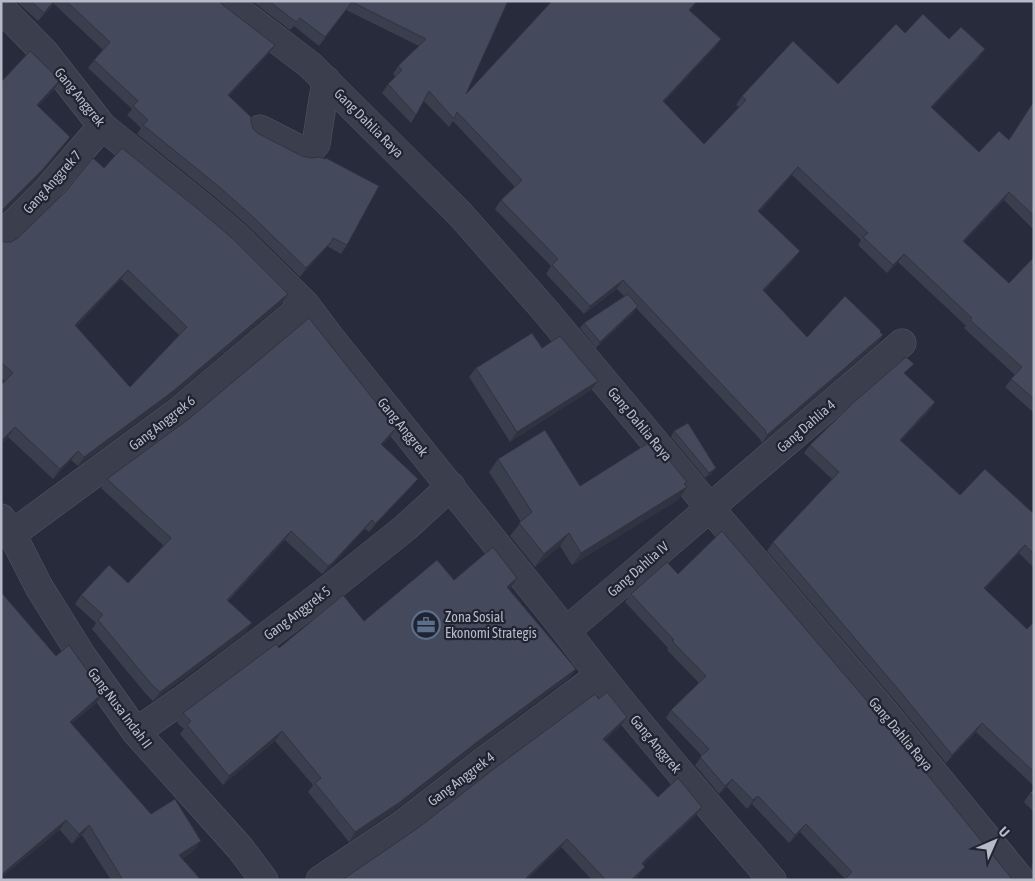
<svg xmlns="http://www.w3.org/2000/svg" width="1035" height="881" font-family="'Asap Condensed',sans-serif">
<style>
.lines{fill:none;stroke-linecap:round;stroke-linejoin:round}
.minor-casing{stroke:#535664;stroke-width:29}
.minor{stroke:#3b3e4c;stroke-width:28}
.wall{fill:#3a3f4e;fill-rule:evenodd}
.shaded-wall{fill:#303340}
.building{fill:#44495b;stroke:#303340;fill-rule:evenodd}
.labels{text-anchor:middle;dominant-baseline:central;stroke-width:4.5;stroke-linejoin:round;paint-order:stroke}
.street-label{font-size:14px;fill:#b7bac7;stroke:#202331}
.poi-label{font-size:14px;fill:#b7bac7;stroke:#202331;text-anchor:start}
</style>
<rect width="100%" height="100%" fill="#272b3c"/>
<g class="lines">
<defs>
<path id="minor" d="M226 1 310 65 460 214 543 308 710 508 885 713 1021 880
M1 8 45 53 102 126 201 206 236 236 305 304 329 336 566 631C631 717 702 798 772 880
M260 129 303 151C311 152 312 149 316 144L326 80
M1 236 48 189 102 126
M1 518 12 534 39 587 82 656 136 732 240 848 264 880
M12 534 175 414 305 304
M566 631 627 579 902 343
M136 732 182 700 325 592 405 528 451 486
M320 880 403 824 484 761 600 675"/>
</defs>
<!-- minor casing -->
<use href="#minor" class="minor-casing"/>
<!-- minor -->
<use href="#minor" class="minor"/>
</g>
<!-- wall -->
<path class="wall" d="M16 1H220L269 53 229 96 251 122 253 129 347 245 341 254 327 246 300 277 246 224 211 194 137 134 141 128 127 115 132 109 88 68 94 60 103 50 54 4 38 21Z
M252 1H508L466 94 690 11 721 39 715 47 664 102 704 144 739 107 736 105 742 96 838 84 905 33 949 39 980 57 932 108 979 152 1009 140 1034 101V230L1004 200 964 242 1009 283 1034 257V413L1005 387 1015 375 964 328 966 326 898 262 887 273 858 245 861 240 792 175 759 212 800 251 794 259 764 291 807 337 880 333 883 335 877 344 762 443 759 438 636 308 634 312 596 348 580 328 584 323 624 296 617 289 584 314 546 274 551 266 495 209 501 200 515 187 453 121 449 127 424 101 416 115 411 123 382 93 388 84 395 77 393 74 398 66 419 46 346 10 319 46 294 26 290 30Z
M104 168 282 303 165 402 78 466 71 460 53 479 8 437 1 444V385L5 381 1 378V240L4 242H11L18 238ZM121 279 179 335 130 387 76 327Z
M542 348 598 381 591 390 510 442 469 377 476 368Z
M908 372 905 374 935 402 930 410 901 441 960 495 1033 513H1034V568L1019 553 985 589 1027 629 1034 622V786L976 732 946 763 897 703 767 551 773 542 832 479 804 453 810 445Z
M396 428 390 437 382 445 418 479 411 487 369 532 365 529 327 570 322 574 285 540 228 601 246 632 153 701 146 694 92 629 96 623 75 604 81 595 128 583 164 546 101 488 107 479Z
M674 431 712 474 705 478 671 437Z
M498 459 580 486 687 482 678 500 572 565 560 546 535 567 510 536 521 522 489 472Z
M678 574 1013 880 845 879 800 832 789 843 752 804 747 809 727 787 719 794 695 765 702 756 666 718 671 710 699 683 667 650 668 648 625 602 631 594Z
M454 580 511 587 509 589 576 669 569 678 474 749 394 811 349 842 308 792 313 785 275 741 223 785 180 734 184 729 177 723 183 713 279 648 364 621Z
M56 656 103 693 96 703 71 724 151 814 195 850 182 859 201 880H111L82 835 72 844 60 830Z
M621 725 605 740 658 797 696 815 643 865 639 875 634 880H592L561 847 527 880H342Z
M1034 789V812L1024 802 1030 793Z
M1034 862V873L1031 867Z"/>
<!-- shaded-wall -->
<path class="shaded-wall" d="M54 1H56L38 21 44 13Z
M697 1H699L684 18 689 10Z
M721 39 715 47 657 109 663 101Z
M275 45 269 53 222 103 228 95Z
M985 49 980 57 925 115 931 107Z
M60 80 54 90 30 115 37 105Z
M70 137 64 146 37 178 1 214V211Z
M798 167 792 175 752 219 758 211Z
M1009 192 1004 200 957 249 963 241Z
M331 242 325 250 300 277 306 268Z
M800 251 794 259 757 299 763 290Z
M904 254 898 262 887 273 893 265Z
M128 270 121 279 68 335 75 325Z
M623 280 617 289 584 314 590 306Z
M288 294 282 303 165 402 78 466 84 457Z
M638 306 634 312 596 348 600 342Z
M883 335 877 344 762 443 767 435Z
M598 381 591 390 510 442 517 432Z
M935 402 930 410 894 448 900 440Z
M15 427 8 437 1 444V441Z
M396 428 390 437 375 453 381 444Z
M78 451 71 460 53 479 60 469Z
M716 468 712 474 705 478 709 473Z
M418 479 411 487 369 532 375 524Z
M687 482 682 490 687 487 678 500 572 565 581 553Z
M372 520 365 529 327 570 322 574 328 566Z
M291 531 285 540 220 608 227 600Z
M569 533 560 546 535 567 544 554Z
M1025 545 1019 553 978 596 984 588Z
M517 578 511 587 500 596 507 587Z
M252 623 246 632 153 701 160 692Z
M576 669 569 678 474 749 394 811 349 842 355 832Z
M103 693 96 703 63 731 70 722Z
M627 717 621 725 597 747 603 739Z
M982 723 976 732 946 763 952 755Z
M282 731 275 741 223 785 229 776Z
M732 779 727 787 719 794 725 786Z
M758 796 752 804 747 809 753 800Z
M702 807 696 815 636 872 642 863Z
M66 820 60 830 1 878V875Z
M806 824 800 832 789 843 795 835Z
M89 825 82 835 72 844 79 834Z
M567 839 561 847 527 880H524Z
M201 841 195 850 172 865 179 855Z
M645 867 639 875 634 880H631Z"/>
<!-- building -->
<path class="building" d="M31 1H54L44 13Z
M66 1H220L223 5 275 45 228 95 251 117V122L253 129 259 134 302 156 311 158 320 157 325 159 326 158 379 186 347 245 333 238 331 242 306 268 252 216 217 185 143 125 148 120 133 106 138 101 94 60 110 42Z
M269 1H508L466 94 552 1H697L689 10 721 39 663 101 704 144 746 100 742 96 793 41 838 84 896 24 905 33 923 14 949 39 961 27 985 49 931 107 979 152 999 131 1009 140 1034 101V216L1009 192 963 241 1009 283 1034 257V399L1011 379 1022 367 970 320 972 318 904 254 893 265 863 237 868 233 798 167 758 211 800 251 763 290 807 337 845 296 881 331 880 332 883 335 767 435 765 430 623 280 590 306 552 265 558 259 501 200 522 180 457 112 454 119 429 91 416 115 388 84 402 70 398 66 426 39 352 2 325 37 300 18 296 22Z
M30 51 60 80 37 105 70 137 43 169 1 211V82Z
M122 148 198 209 232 238 288 294 172 392 84 457 78 451 60 469 15 427 1 441V385L13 373 1 362V240L4 242H11L18 238 66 191 93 158 104 168ZM128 270 187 327 130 387 75 325Z
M628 294 638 306 600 342 584 323Z
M309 318 396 428 381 444 418 479 375 524 372 520 333 562 328 566 291 531 227 600 252 623 160 692 152 685 98 620 103 615 81 595 109 565 128 583 171 538 107 479 190 418Z
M532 333 542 348 560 336 598 381 517 432 476 368Z
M906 357 914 364 904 373 935 402 900 440 960 495 985 469 1033 513H1034V554L1025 545 984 588 1027 629 1034 622V772L982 723 952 755 903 695 773 542 839 472 810 445 853 403Z
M688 423 716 468 709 473 674 431Z
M545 430 580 486 653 440 687 482 684 484 687 487 581 553 569 533 544 554 519 523 532 512 498 459Z
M722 531 879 715 1013 880H844L852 872 806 824 795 835 758 796 753 800 732 779 725 786 700 757 709 749 671 710 706 676 672 641 674 640 631 594 667 562 678 574Z
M493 547 517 578 507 587 576 669 481 739 400 802 355 832 315 783 321 778 282 731 229 776 187 725 191 721 183 713 276 644 279 648 343 595 364 621 437 560 454 580Z
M1 592 56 656 69 645 103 693 70 722 151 814 175 799 201 841 179 855 201 880H123L89 825 79 834 66 820 1 875Z
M607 692 627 717 603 739 658 797 678 778 702 807 642 863 645 867 631 880H606L567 839 524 880H342L418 828 499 765 595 694 599 699Z
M1034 789V798L1030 793Z"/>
<!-- icons -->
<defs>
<symbol id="office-ring" viewBox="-11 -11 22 22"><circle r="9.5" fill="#202331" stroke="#5c6f8a" stroke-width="1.5"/><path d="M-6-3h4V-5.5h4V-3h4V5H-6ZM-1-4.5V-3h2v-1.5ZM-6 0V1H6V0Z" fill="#5c6f8a"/></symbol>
</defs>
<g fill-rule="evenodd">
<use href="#office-ring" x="410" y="609" width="32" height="32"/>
</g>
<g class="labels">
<!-- street labels -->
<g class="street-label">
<text transform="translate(80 97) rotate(51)">Gang Anggrek</text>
<text transform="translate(369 123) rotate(45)">Gang Dahlia Raya</text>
<text transform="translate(52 182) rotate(-48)">Gang Anggrek 7</text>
<text transform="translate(162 423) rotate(-38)">Gang Anggrek 6</text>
<text transform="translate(640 424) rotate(50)">Gang Dahlia Raya</text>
<text transform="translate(806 426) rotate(-41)">Gang Dahlia 4</text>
<text transform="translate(403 427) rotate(51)">Gang Anggrek</text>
<text transform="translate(638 569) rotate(-41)">Gang Dahlia IV</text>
<text transform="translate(297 613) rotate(-37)">Gang Anggrek 5</text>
<text transform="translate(120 708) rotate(53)">Gang Nusa Indah II</text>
<text transform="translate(901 734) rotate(50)">Gang Dahlia Raya</text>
<text transform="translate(656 744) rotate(50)">Gang Anggrek</text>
<text transform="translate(461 779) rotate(-37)">Gang Anggrek 4</text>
</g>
<!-- poi labels -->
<g class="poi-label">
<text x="445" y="617">Zona Sosial<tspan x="445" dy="16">Ekonomi Strategis</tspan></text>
</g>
</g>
<!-- border -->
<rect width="1035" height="881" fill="none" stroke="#b7bac7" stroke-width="5"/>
<!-- north arrow -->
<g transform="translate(995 841) rotate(45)" stroke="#202331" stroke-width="4" paint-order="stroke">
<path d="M0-4L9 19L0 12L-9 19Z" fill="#b7bac7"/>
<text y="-8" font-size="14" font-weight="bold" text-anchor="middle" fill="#b7bac7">U</text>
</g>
</svg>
